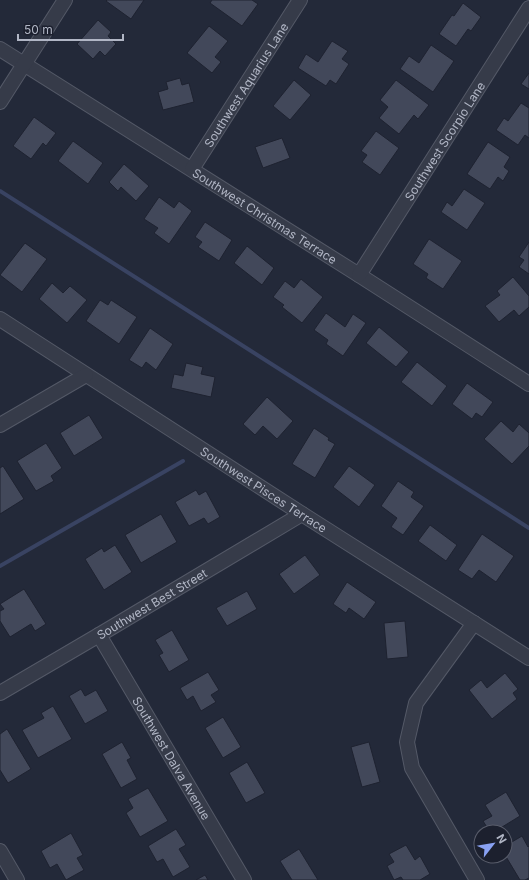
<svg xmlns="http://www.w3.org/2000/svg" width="529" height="880" font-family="Inter,sans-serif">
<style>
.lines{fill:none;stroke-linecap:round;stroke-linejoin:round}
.stream{stroke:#394362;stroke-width:4}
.building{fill:#42485a;stroke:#1e2230}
.minor-casing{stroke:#545967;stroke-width:16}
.minor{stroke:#363b49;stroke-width:14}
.labels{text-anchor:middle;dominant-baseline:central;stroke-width:3.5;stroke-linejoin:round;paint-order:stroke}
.street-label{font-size:12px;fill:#b1b6c5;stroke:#1c202e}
</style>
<rect width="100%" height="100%" fill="#232939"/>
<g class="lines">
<!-- stream -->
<path class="stream" d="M0 191 529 528
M0 566 183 461"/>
</g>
<!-- building -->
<path class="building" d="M107 0H144L131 19 106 1Z
M212 0H252L258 4 242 26 210 3Z
M463 3 481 17 471 31 468 29 456 46 439 34 452 15 454 16Z
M98 20 111 32 108 36 116 44 105 56 100 51 93 59 77 44Z
M209 26 228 41 215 57 221 62 212 73 187 53Z
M332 41 348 51 342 59 349 64 336 84 330 80 326 86 298 68 306 54 318 62Z
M431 45 454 61 433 92 400 69 409 56 419 63Z
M529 73V89L521 84Z
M180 78 182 85 189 83 194 102 163 110 158 92 168 89 166 82Z
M294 80 311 95 290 120 273 106Z
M396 80 429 105 418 119 414 115 399 134 379 118 388 107 380 100Z
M521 103 529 108V138L525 135 518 145 496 130 504 118 508 121Z
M34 117 56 133 46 146 43 143 31 159 13 146Z
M376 131 399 148 380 175 362 162 367 155 361 151Z
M282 138 290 158 263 168 255 147Z
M73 141 103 163 88 184 58 161Z
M488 142 510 157 504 167 509 171 503 181 498 177 490 189 467 174Z
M124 164 149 186 136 201 121 187 118 191 109 182Z
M464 189 485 203 467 230 441 212 447 202 452 206Z
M159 197 174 208 179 201 192 211 169 244 154 233 158 228 144 219Z
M205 222 232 240 219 261 198 247 202 242 195 237Z
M429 239 462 261 443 289 426 278 428 274 413 264Z
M529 242V274L519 267 524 260 519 257Z
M25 243 47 259 22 292 0 275Z
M247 246 274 268 262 285 234 263Z
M513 277 529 296V307L519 316 514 310 499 322 485 306 500 295 497 291Z
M301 279 323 297 302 323 282 307 284 305 273 297 285 281 294 288Z
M52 283 63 293 70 286 87 300 67 323 39 299Z
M100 300 108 305 111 300 137 317 119 344 86 321Z
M326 313 345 327 353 314 366 323 343 356 326 344 328 340 314 330Z
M379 327 409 352 396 367 366 343Z
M150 328 173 344 156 370 146 362 142 368 129 360Z
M417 362 447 386 432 406 401 382Z
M186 363 203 367 201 374 215 377 211 397 171 388 174 374 183 376Z
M467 383 493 402 482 417 476 413 472 419 452 404Z
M267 397 293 421 277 439 263 426 255 435 243 424Z
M89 415 103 438 74 456 60 433Z
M501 421 513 432 519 424 529 433V446L512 464 484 439Z
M314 428 329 438 328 440 335 444 315 478 292 464Z
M46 443 62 468 51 476 54 481 36 491 17 461Z
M3 466 24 499 0 514V468Z
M349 466 375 485 359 507 333 487Z
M398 481 414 492 411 497 424 506 403 535 391 527 397 518 381 506Z
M196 490 199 495 206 491 220 517 208 524 204 518 189 526 175 502Z
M161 514 177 542 141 563 125 535Z
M430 525 457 545 446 561 418 541Z
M482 534 514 556 496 582 479 570 472 579 458 570Z
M115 545 132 572 104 590 85 559 102 548 104 552Z
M305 555 320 575 294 594 279 574Z
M347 582 376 602 364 619 349 608 346 613 333 604Z
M24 589 46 624 35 631 31 624 10 637 0 621V611L4 609 0 604Z
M247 591 257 609 227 626 216 608Z
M405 621 408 657 387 659 384 623Z
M172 630 189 660 169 672 159 655 163 653 155 640Z
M208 672 219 690 211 695 216 702 201 711 193 696 187 700 180 688Z
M505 673 518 689 513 693 517 699 492 719 469 690 481 680 487 688Z
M81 689 85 696 96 690 108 711 85 724 69 696Z
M53 706 72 739 38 758 22 730 44 718 41 713Z
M223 717 241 747 223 758 205 728Z
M7 729 31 769 8 783 0 770V734Z
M122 742 131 758 127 760 137 779 121 788 102 754Z
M369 742 380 782 362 787 351 747Z
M247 762 265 793 246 803 229 773Z
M148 788 168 821 140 837 126 813 133 808 128 799Z
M506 792 520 816 494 832H490L483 821 492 816 485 805Z
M176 829 186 845 179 849 190 867 173 877 163 859 157 862 148 846Z
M71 833 83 855 77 858 84 870 66 880 57 864 50 868 41 851Z
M522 836 528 847 529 846V878L525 880H520L505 855V846Z
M406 845 415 860 420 856 430 874 420 880H403L401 877 394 880 387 866 394 862 389 854Z
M299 849 318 880H292L280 861Z
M205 875 208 880H196Z"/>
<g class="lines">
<defs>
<g id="minor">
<path id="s1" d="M0 49 359 275 529 384"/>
<path d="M0 102 65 0"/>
<path id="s2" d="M192 169 300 0"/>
<path id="s3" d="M359 275 529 8"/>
<path id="s4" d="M0 319 302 514 529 658"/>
<path d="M0 425 86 375"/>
<path d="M474 623 416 703 407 742 412 768 477 880"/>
<path id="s5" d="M99 635 244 880"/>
<path id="s6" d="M0 693 99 635 302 514"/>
<path d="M0 851 17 880"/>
</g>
</defs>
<!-- minor casing -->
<use href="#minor" class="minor-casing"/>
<!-- minor -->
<use href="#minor" class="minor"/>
</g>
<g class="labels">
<!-- street labels -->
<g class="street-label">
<text stroke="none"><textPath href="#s2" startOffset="100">Southwest Aquarius Lane</textPath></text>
<text stroke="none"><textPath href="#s3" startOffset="159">Southwest Scorpio Lane</textPath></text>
<text stroke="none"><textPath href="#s1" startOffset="313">Southwest Christmas Terrace</textPath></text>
<text stroke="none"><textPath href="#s4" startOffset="314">Southwest Pisces Terrace</textPath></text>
<text stroke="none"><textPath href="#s6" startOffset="176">Southwest Best Street</textPath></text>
<text stroke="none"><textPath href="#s5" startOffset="143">Southwest Dalva Avenue</textPath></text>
</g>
</g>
<!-- north arrow -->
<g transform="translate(493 844) rotate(59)"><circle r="19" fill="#1c202e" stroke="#585c6a"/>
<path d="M0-3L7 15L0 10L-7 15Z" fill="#89a1f2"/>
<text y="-6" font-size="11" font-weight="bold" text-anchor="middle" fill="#b1b6c5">N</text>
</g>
<!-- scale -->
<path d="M18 34v6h105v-6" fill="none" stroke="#b1b6c5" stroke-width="2"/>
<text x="24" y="34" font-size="12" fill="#b1b6c5" stroke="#1c202e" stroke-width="3" paint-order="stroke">50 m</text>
</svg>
